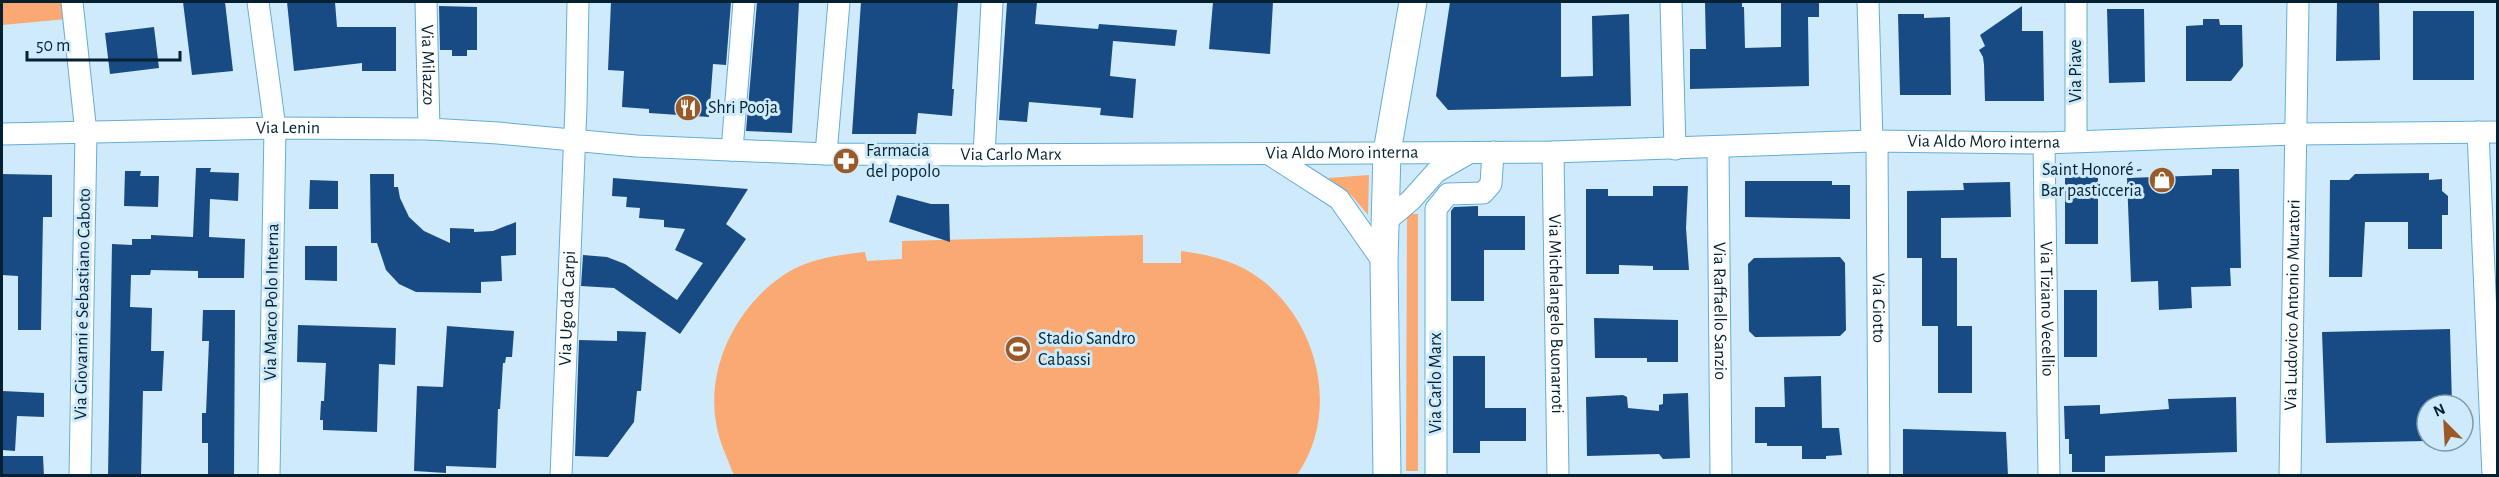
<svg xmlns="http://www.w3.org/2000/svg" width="2499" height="477" font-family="'Alegreya Sans',sans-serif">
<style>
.green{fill:#faa973}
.building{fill:#184b84}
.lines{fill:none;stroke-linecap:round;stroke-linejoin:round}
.minor-casing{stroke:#66add5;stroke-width:23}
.major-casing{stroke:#66add5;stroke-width:29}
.minor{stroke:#fff;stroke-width:21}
.major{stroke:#fff;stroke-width:27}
.labels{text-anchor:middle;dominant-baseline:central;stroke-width:6;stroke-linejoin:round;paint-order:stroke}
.street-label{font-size:18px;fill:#032130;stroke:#cfeafb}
.poi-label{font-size:18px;fill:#032130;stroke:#cfeafb;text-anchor:start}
</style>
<rect width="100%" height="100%" fill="#cfeafb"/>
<!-- green -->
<path class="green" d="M2 2H65L67 19 2 25Z
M1369 175 1368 215 1352 196 1328 178Z
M1407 214H1418V471H1406Z
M1143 235V263H1181V251C1203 254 1223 258 1243 268 1315 306 1344 408 1297 475L735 476 732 471C728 459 722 448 719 436 701 373 736 303 790 271 813 258 840 255 865 252L867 261 902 259V241Z"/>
<!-- building -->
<path class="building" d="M183 2H225L233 71 192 75Z
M287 2H335L337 27H396V71H362V63L294 71Z
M611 2H731L726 65 713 64 709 117 649 113V109L622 107 624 71 608 70Z
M757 2H799L792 133 746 131Z
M861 2H958L952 89H954L952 116 918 113 916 134H852Z
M1007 2H1037L1035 24 1098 29 1099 24 1177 30 1175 46 1113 41 1110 76 1136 79 1133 118 1100 115 1101 108 1029 102 1027 122 999 120Z
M1213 2H1273L1270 54 1209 49Z
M1450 2H1561V77L1593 76 1592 16 1629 14 1631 106 1448 110 1436 96Z
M1705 2H1742V7H1744L1745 48 1781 47V2H1819V17H1808L1809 86 1690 89V49H1706Z
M2337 2H2379L2380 60 2336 61Z
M439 6 477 7V50H467V56H452V50H440Z
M2022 6V31H2043L2044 101H1985L1984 65 1983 57 1979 50 1985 46 1980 35Z
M2107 9H2144L2145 82 2109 83Z
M2413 11H2474V80H2413Z
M1898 14H1924V18L1950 17 1951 95H1900Z
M2203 19H2219L2220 25H2242L2243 66 2231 81H2186V26L2203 25Z
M154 27 159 68 110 74 105 33Z
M196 168H211L210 172 239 173 238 201 210 199 209 237 245 239 244 278H198V271L151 270 150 275H131L130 307 152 308 151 351H164L162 391H143L141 476H108L112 244 132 245V239H151V235L193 237Z
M2212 169H2239L2241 268H2230L2231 286 2191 287 2192 308 2159 310 2158 281 2131 282 2127 178 2212 175Z
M125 171H141L140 176H159L158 207 124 206Z
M2429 173V180L2442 179V191L2448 196V215H2442V249H2408V222H2365L2362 277H2329L2330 180H2349L2355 174Z
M2 174 52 175V217H43L41 330H18V276L2 275Z
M370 174H394V187H398L400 198 409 217 424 231 450 243V228L474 229V232L493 231 516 222V255L501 256 502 281 481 282V293L416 292 399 284 386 270 377 243H371Z
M2065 176H2098V244H2065Z
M613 178 748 189 726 224 746 239 680 334 614 288 581 286 583 255 607 257 625 264 677 300 703 263 675 250 685 229 664 227V220L639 218 640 208 626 207 627 197 612 196Z
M310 180 338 181V209H309Z
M1745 181H1832V185H1850V219L1745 217Z
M2010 182 2011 217 1941 218V258H1957V326H1972V393H1938V326H1922V258H1907V191L1964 190 1963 183Z
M1653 186H1688L1686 228 1689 270H1653V266L1619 265V274H1586V189H1608V196H1653Z
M897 195 931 204H949L950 242 889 222Z
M1478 206V216H1525V250H1484V301H1451V211L1454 207Z
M305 246H337V281L305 280Z
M1840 257 1845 263 1846 330 1840 336 1755 337 1749 331 1748 264 1754 258Z
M2064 290H2097V357H2064Z
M203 310H235L234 476H208V443H202V413H206L209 341H202Z
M1594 318 1678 320V362H1647V358H1595Z
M298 325 396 328 395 365 379 364 377 432 323 430V420H320L321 401H324L326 363 297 362Z
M447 326 514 331 512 357H506L505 363H503L500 409H498L496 468 446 466V473L414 471 417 386 443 387Z
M2450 329 2452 405H2427V441L2326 443 2322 332Z
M617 331 646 332 641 391H637L634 422 608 457 575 456 579 340 617 341Z
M1453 356H1485V408H1526V441H1480V453H1453Z
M1821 376 1822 428H1839L1842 455 1826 456V459H1802V446H1767V443H1755V407H1785L1784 377Z
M2 391 44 393V417L17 416 15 451 2 450Z
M1688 393 1690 458 1663 459 1659 454 1587 456 1586 397 1623 395 1627 397 1628 408 1659 411V405L1663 404V394Z
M2236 397 2237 452 2105 456V472H2072V454H2069V439H2065L2064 406 2100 405V414L2169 409 2168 399Z
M1903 429 2006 432 2008 476H1903Z
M2 456H43L44 476H2Z"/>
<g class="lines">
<defs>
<g id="minor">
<path d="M72 2 86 133 80 476"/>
<path d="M258 2 275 128 269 476"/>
<path id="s1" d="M426 2 429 129"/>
<path d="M1671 2 1675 149"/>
<path d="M1868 2 1872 141"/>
<path d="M2076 2V141"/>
<path d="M2478 132 2493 476"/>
<path id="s2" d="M2 134 275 128 429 129 498 133 636 146 826 154 984 155 1553 152 1872 141 2044 143 2294 134 2498 132"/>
<path id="s3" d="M1877 142 1879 476"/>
<path id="s4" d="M2044 143 2049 476"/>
<path id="s5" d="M1718 147 1721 476"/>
<path d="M732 150 744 2"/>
<path id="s6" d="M1553 152 1558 476"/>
<path d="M826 154 839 2"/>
<path d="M1269 154 1339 199 1384 263"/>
<path d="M984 155 992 2"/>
<path d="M1385 222 1411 200 1436 172 1469 153"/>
<path id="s7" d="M561 476 576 106 578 2"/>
<path d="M1436 476V209L1448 194 1483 193 1491 184 1493 152"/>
<path id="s8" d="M2290 476 2298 2"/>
</g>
<path id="major" d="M1387 476 1384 263 1387 152 1413 2"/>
</defs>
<!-- minor casing -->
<use href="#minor" class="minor-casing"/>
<!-- major casing -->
<use href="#major" class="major-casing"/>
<!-- minor -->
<use href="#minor" class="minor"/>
<!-- major -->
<use href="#major" class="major"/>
</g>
<!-- icons -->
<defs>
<symbol id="restaurant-disc" viewBox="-11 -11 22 22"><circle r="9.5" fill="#9b5927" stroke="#cfeafb"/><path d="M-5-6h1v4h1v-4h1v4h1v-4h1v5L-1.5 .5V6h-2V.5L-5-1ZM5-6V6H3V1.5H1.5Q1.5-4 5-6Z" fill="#fff"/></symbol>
<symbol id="pharmacy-disc" viewBox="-11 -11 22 22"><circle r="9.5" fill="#9b5927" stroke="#cfeafb"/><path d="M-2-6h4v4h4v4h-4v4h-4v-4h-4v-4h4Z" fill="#fff"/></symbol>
<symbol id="shop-disc" viewBox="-11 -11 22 22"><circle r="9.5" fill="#9b5927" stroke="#cfeafb"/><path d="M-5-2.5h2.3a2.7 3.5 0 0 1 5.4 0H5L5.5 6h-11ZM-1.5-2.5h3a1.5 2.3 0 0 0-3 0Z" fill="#fff"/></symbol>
<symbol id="stadium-disc" viewBox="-11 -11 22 22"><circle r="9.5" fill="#9b5927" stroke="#cfeafb"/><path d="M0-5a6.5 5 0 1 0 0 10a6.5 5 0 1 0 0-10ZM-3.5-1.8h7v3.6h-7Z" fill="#fff"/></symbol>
</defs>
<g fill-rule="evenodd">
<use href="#restaurant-disc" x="673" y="93" width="30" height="30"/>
<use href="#pharmacy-disc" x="831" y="146" width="30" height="30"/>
<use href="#shop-disc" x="2147" y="165" width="30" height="30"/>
<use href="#stadium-disc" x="1003" y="334" width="30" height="30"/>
</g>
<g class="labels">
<!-- street labels -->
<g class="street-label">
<text stroke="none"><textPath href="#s1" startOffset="63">Via Milazzo</textPath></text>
<text transform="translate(2076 71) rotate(-90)">Via Piave</text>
<text stroke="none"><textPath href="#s2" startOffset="286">Via Lenin</textPath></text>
<text stroke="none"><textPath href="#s2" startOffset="1983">Via Aldo Moro interna</textPath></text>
<text stroke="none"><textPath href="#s2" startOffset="1010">Via Carlo Marx</textPath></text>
<text stroke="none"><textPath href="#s2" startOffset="1341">Via Aldo Moro interna</textPath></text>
<text transform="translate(272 302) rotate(-89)">Via Marco Polo Interna</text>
<text transform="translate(83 304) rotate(-89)">Via Giovanni e Sebastiano Caboto</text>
<text stroke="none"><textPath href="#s8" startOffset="171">Via Ludovico Antonio Muratori</textPath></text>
<text stroke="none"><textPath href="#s7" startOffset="168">Via Ugo da Carpi</textPath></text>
<text stroke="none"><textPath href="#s3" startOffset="166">Via Giotto</textPath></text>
<text stroke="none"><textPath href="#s4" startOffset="166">Via Tiziano Vecellio</textPath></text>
<text stroke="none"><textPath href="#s5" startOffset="164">Via Raffaello Sanzio</textPath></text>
<text stroke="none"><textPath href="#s6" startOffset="162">Via Michelangelo Buonarroti</textPath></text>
<text transform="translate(1436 383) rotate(-90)">Via Carlo Marx</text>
</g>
<!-- poi labels -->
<g class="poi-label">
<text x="708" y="108">Shri Pooja</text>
<text x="866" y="151">Farmacia<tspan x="866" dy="21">del popolo</tspan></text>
<text x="2142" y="170" text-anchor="end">Saint Honoré -<tspan x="2142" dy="21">Bar pasticceria</tspan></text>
<text x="1038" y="339">Stadio Sandro<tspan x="1038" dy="21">Cabassi</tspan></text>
</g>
</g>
<!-- border -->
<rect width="2499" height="477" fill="none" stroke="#032130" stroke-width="6"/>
<!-- north arrow -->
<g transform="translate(2445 423) rotate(336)"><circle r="28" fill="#cfeafb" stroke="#7d9aaa" stroke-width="1.5"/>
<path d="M0-4.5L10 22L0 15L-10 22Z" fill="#9b5927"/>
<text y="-9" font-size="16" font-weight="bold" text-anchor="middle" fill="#032130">N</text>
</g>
<!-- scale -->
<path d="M27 51v9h153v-9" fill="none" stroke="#032130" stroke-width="3"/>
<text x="36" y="51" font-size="18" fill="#032130" stroke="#cfeafb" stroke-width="4.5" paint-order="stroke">50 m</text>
</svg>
